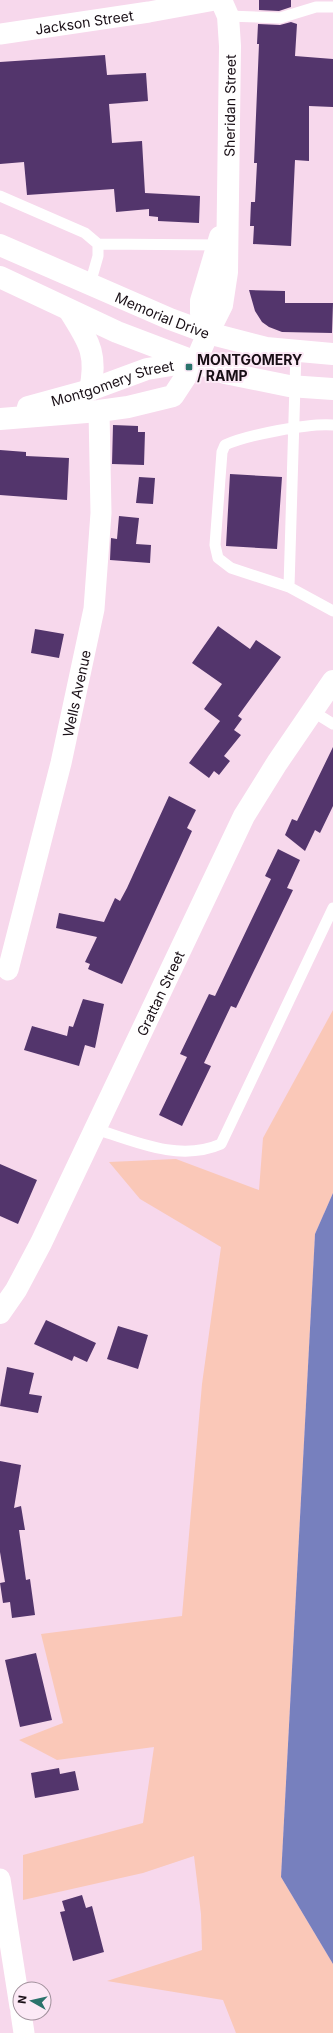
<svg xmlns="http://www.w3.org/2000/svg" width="333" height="2033" font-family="Inter,sans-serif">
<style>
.green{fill:#fac8b8}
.water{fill:#7780be}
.building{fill:#53356c}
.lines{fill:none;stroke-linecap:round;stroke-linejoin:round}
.service{stroke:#fff;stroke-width:11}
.minor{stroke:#fff;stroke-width:21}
.tertiary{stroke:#fff;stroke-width:22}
.secondary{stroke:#fff;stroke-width:22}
.primary{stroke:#fff;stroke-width:22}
.poi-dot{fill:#2b736c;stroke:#fce9f6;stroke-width:1.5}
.labels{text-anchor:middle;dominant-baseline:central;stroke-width:4;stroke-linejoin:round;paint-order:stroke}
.street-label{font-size:14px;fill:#180e15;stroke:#fce9f6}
.poi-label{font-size:14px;font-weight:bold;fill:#180e15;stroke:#fce9f6;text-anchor:start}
</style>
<rect width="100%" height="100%" fill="#f7d8ec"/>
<!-- green -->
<path class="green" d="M333 1010V1193L315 1234 281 1877 333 1964V2033H236L223 2000 107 1981 202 1950 201 1914 194 1856 143 1873 23 1900V1855L143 1823 154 1747 57 1760 19 1740 63 1723 41 1634 182 1616 202 1384 221 1247 140 1199 109 1162 176 1159 259 1190 263 1138Z"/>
<!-- water -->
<path class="water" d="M333 1193V1964L281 1877 315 1234Z"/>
<!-- building -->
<path class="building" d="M259 0H291V7L279 11 259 10Z
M291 22 297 24 295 56 333 59V107L309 106V161L295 160 291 246 253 244 254 226H250L251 202H255L257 163H254L259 44H257L258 24 280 25Z
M105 55 107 75 146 73 148 101 109 104 112 143 142 141 145 193 200 196 199 223 158 221V217L149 216V209L116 212 114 189 27 195 24 162 0 164V62Z
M249 290 285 291V303H333L332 333 282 332 269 327 262 322 255 311Z
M113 425 138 426V432H145L144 465 112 464Z
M0 450 26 452V456L69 458 67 500 0 495Z
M230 474 282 477 277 549 226 546Z
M139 477 155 478 153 504 136 503Z
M119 516 139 518 136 544 151 545 150 563 110 560 111 538 117 539Z
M218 626 250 649 256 640 281 657 238 716 242 719 234 730 241 735 224 756 230 761 219 775 214 771 209 778 189 763 220 721 204 709 222 684 192 663Z
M35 629 64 634 59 658 31 653Z
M333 747V806L320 833 315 830 305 851 285 835 292 819 297 821Z
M169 796 196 810 187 828 192 831 122 984 88 969 90 964 85 962 97 937 56 928 59 913 104 922 115 898 120 901 127 888Z
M278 849 300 860 287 888 293 890 236 1008 231 1006 204 1063 211 1066 182 1126 159 1115 187 1057 180 1054 209 994 215 996 271 879 265 876Z
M83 999 104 1004 95 1048 85 1045 79 1066 24 1050 32 1026 67 1036 69 1026 73 1027Z
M0 1164 37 1180 18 1224 0 1216Z
M46 1320 96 1343 87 1362 74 1356 72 1361 34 1344Z
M118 1326 148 1335 138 1369 107 1359Z
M7 1367 34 1373 29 1394 42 1396 38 1413 0 1406Z
M0 1461 21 1465 14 1508 21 1506 25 1530H19L26 1580 30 1579 35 1615 12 1618 10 1602 3 1603 0 1583 5 1582 0 1552Z
M36 1653 52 1720 20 1727 5 1660Z
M59 1768 60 1774 75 1771 79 1790 35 1798 31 1773Z
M82 1895 86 1908 92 1906 104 1952 73 1961 60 1912 65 1911 62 1901Z"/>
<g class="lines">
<!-- service -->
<path class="service" d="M228 16 280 18 316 7H333
M0 196 85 233 98 244V256L90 284
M98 244 221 245
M333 425C309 423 247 435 225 445L222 452 215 545 218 558 231 568 289 587 333 611
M289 587 296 351
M312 711 333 724
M96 1129C136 1142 180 1162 221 1144L333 908"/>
<!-- minor -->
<g class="minor">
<path id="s1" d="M0 34 149 12 215 0"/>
<path id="s2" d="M8 970 61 763 94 609 101 513 99 411"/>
<path d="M0 1879 20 2007"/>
<path d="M21 2013 24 2033"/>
</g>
<!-- tertiary -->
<g class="tertiary">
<path id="s3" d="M208 333 222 305 227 272 230 46 228 16 221 0"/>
<path d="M208 333 201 313V301L220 237"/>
</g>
<!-- secondary -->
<g class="secondary">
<path d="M69 310C88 341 98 352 90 390"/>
<path id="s4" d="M28 407 90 390 147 369 196 361"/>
<path d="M0 419 99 411 128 407 173 396 196 361 208 333"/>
<path id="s5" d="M0 1313 16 1290 41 1243 244 816 277 763 333 681"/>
</g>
<!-- primary -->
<g class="primary">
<path id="s6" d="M0 245 170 319 208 333 266 348 333 354"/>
<path d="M0 277 117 332 225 373 289 386 333 389"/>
</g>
</g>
<!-- markers -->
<rect class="poi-dot" x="185" y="363" width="8" height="8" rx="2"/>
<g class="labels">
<!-- street labels -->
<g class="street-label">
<text stroke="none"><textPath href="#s1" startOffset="85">Jackson Street</textPath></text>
<text stroke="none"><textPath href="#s3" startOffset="231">Sheridan Street</textPath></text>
<text stroke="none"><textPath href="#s6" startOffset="177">Memorial Drive</textPath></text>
<text stroke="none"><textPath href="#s4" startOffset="88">Montgomery Street</textPath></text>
<text stroke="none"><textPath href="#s2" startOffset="285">Wells Avenue</textPath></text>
<text stroke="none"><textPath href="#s5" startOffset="358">Grattan Street</textPath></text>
</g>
<!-- poi labels -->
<g class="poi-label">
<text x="197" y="359">MONTGOMERY<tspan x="197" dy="16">/ RAMP</tspan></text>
</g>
</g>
<!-- north arrow -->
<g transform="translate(32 2001) rotate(278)"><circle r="19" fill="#fce9f6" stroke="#a1919c"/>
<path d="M0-3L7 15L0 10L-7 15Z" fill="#2b736c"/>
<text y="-6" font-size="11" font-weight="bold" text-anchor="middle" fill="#180e15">N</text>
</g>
</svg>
